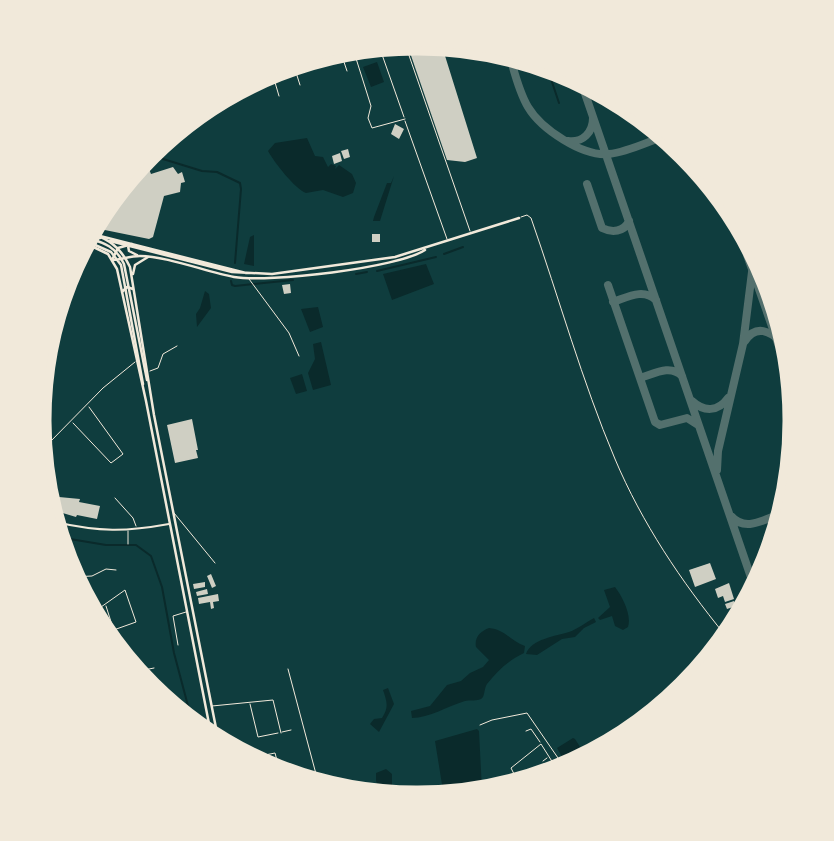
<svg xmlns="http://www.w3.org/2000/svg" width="834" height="841" font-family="'IBM Plex Sans',sans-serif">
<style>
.water{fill:#0a2a2b}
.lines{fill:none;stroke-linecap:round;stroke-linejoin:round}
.stream{stroke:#0a2a2b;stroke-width:2}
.taxiway{stroke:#53706d;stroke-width:8}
.runway{stroke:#53706d;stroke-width:19}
.building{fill:#cfcfc3}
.service{stroke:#f1e9da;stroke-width:1}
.minor{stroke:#f1e9da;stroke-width:1}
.tertiary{stroke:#f1e9da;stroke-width:2}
.secondary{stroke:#f1e9da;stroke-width:2.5}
.primary{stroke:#f1e9da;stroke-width:2.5}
.rim{fill:none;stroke:#f1e9da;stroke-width:9}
</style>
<rect width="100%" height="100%" fill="#0f3d3e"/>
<!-- water -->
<path class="water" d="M377 62 384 82 371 87 363 67Z
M307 138 315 156 323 157 328 167 331 164 336 166 335 169 339 165 352 174 356 183 353 193 343 197 323 190 306 193C295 189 274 162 268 151L275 143Z
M394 176 380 221H373L374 217 387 183H391Z
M254 235V266L244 264 250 237Z
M426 264 434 284 392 300 383 274Z
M205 291 209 294 211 308 197 327 196 314 200 308Z
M318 307 323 327 310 332 301 309Z
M321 342 331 385 313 390 308 373 315 359 313 344Z
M302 374 307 391 296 394 290 378Z
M615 587C622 596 632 615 628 627L623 630 615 626 612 616 600 620 598 618 610 607 604 590Z
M594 618 596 622 584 628 575 637 562 639 537 655 526 654C531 639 556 636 569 632 578 629 586 622 594 618Z
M489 628C504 629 511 641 525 646L524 653C509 660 498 670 487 684 484 688 485 697 481 699 478 701 469 700 465 701 448 706 429 718 412 718L411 711 430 706 447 685 461 681 470 673 483 667 489 660 476 647C474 637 481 631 489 628Z
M388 688 394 704 379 732 370 724 374 719 382 718C389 707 387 702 383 690Z
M477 729 479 731 482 790 444 797 435 741Z
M573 738 575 739 584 753 572 761 573 767 569 769 557 748Z
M386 769 392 774V786L398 799 383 796 376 781V773Z"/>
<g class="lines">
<!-- stream -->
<path class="stream" d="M546 64 559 103
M147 150 163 159 202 171 217 172 240 183 241 189 235 263
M444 254 463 247
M377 271 436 257
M356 274 367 272
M231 281 232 285 235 286 293 280
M58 537 106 545H136L151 556 162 587 174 653 192 721"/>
<!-- taxiway -->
<path class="taxiway" d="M510 57C515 74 519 92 528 107 541 129 583 157 609 154 628 152 647 142 665 136
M580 79 755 589
M568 141C583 143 593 132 593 118
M587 184 602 228C612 233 624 232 629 221
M608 285 655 422 660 425 687 418 698 425
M613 302C628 297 643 288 656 300
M745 341C756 324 770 331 783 343
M640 378C654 374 670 364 682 376
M692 401C704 412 718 412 728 398
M717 470 718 451 743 344 754 256
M731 516C745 532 763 520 780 514"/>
<!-- runway -->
<path class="runway" d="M749 244 784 344"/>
</g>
<!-- building -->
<path class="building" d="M417 39 441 43 477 158 465 162 447 160 406 41Z
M395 124 404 129 399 139 391 134Z
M348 149 350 157 344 159 341 151Z
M340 153 342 161 334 164 332 156Z
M173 167 178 174 182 172 185 182 181 183 180 192 164 196 153 237 149 239 95 228 131 174 134 179 141 177 140 172 149 169 151 174Z
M372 234H380V242H372Z
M290 284 291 293 284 294 282 285Z
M192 419 198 450H196L198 458 175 463 167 425Z
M59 497 80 499 79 502 100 506 97 519 77 515 76 517 56 511Z
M710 563 716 579 695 587 689 570Z
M211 574 216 586 212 588 207 576Z
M205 582V587L194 589 193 584Z
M729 583 734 599 725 602 723 596 718 598 715 589Z
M207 589 208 594 197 596 196 592Z
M218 594 219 601 213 602 214 608 211 609 210 602 199 604 198 598Z
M734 601 736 606 727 609 725 604Z"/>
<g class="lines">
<!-- service -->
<path class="service" d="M404 41 470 231
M379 46 404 117
M405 121 447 239
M150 371 158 368 163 354 177 346"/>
<!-- minor -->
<path class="minor" d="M354 52 371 106 368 118 372 128 405 119
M342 56 347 71
M293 63 300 85
M274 79 279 96
M521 217 527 215 531 218C559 298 582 381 615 459 642 523 681 581 725 635
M249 279 289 333 299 356
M45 368 52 359
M36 416 49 443 103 388 135 362
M73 423 111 463 123 454 89 407
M115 498 133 518 136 526
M174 513 215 563
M128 531V544
M65 569 70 576
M71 577 92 576 106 569 116 570
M106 606 113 628
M94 612 125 590 136 622 108 632
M178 645 173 616 186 612
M709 650 715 649
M288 669 316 774 313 778 305 780
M134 672 154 668
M250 704 258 737 278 733
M212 706 273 700 281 733
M480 725 492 720 527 713 567 771
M526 731 531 729 540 742
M282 732 291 730
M235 750 247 748 260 756 275 753 280 772
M543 761 547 758
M542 778 554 769
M518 782 511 768 541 744 560 774"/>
<!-- tertiary -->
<path class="tertiary" d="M55 522C100 532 125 532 169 524"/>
<!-- secondary -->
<path class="secondary" d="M90 236 100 238
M100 236 246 273
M88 238C105 243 116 247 124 264L147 380
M86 241 111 252 121 265 143 384
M110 241 232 272 272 274 395 257 519 218
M128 246 129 251 137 255
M113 260C122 259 131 256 140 256 166 256 207 272 234 277 268 283 398 268 425 250"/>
<!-- primary -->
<path class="primary" d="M91 234C109 238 122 250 130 267L154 415 218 738
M85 243 108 254 117 269 146 401 211 734
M112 260 118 248 132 244
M133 274 135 265 148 257
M122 292 127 287 133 289"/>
</g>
<!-- crop -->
<path d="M0 0H834V841H0ZM416 51H418A369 369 0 0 1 787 420V421A369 369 0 0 1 418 790H416A369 369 0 0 1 47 421V420A369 369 0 0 1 416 51Z" fill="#f1e9da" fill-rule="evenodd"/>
<path class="rim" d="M416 51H418A369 369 0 0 1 787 420V421A369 369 0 0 1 418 790H416A369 369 0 0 1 47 421V420A369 369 0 0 1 416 51Z"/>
</svg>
